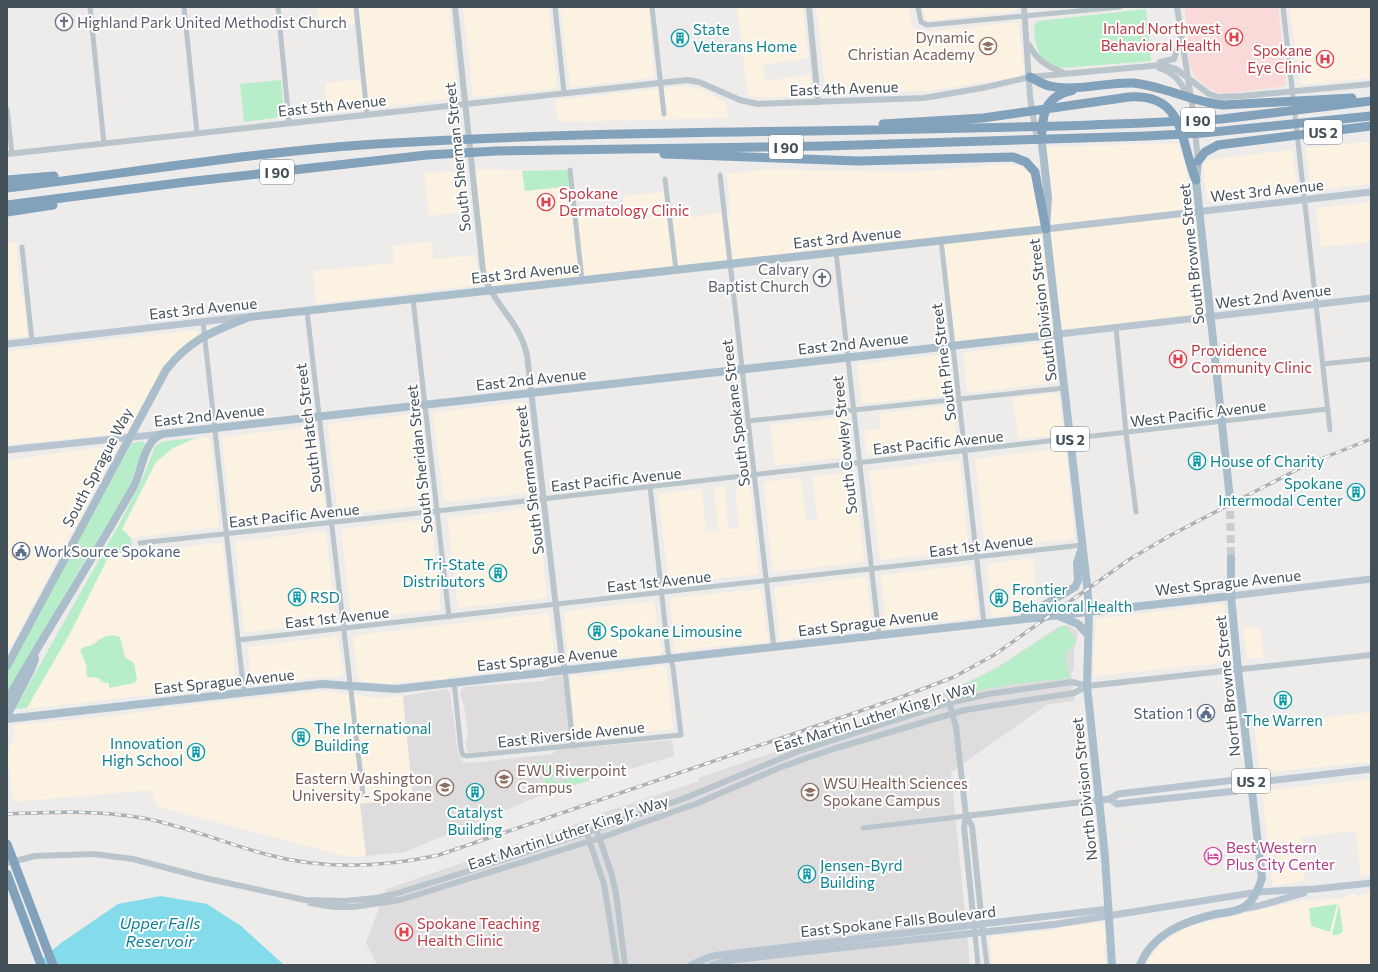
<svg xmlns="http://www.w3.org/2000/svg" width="1378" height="972" font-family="Commissioner,sans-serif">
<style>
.commercial{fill:#fbf2e2}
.education{fill:#dfdcdd}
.medical{fill:#fadad9}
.green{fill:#b7edc9}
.water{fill:#84dbea}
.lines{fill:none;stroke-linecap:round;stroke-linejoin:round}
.primary-tunnel{stroke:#ccccce;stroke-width:8;stroke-dasharray:8 4;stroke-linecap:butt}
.minor{stroke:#b9c4cb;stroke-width:5}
.tertiary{stroke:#b9c4cb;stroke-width:6}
.secondary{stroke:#b8c5d0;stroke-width:7}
.primary{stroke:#aabdcb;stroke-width:8}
.motorway{stroke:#82a1bb;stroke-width:9}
.rail-casing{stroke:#adb1b6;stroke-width:3.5}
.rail{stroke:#fff;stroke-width:2;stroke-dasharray:6;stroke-linecap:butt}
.labels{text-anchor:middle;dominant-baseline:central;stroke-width:4;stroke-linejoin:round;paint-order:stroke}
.shield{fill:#fff;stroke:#7c848a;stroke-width:1}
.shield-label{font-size:14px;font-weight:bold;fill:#445058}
.worship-label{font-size:15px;fill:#5b616d;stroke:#fff;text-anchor:start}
.health-label{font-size:15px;fill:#be3a42;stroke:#fff;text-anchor:start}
.culture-label{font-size:15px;fill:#0d838f;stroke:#fff;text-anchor:start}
.education-label{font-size:15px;fill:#785e54;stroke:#fff;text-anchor:end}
.street-label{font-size:15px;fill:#445058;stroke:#fff}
.service-label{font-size:15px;fill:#4e5e75;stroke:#fff;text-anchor:start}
.hotel-label{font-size:15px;fill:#b23c85;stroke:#fff;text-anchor:start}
.water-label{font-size:16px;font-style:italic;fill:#0c8094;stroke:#fff}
</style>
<rect width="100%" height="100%" fill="#eeebeb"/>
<!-- commercial -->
<path class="commercial" d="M317 7H449L458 98 328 114 325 83 361 79 355 24 319 27Z
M463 7H549L557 87 554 89 476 97 473 96Z
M560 7H649L654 76 651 78 574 87 570 85Z
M737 7H803L808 58 763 65 765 81 810 75 812 92 809 95 767 98 748 96Z
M816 7H909L912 27 920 32 1018 22 1024 73 1020 77 927 91 833 94 825 85Z
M923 7H1017L1018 9 1015 11 927 21 925 18Z
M1289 7H1371V78L1301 85Z
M683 86 701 89 726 102 728 118 558 122 555 100Z
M1371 141V184L1311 191 1306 148Z
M1179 143 1187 173 1191 212 1200 211 1211 317 953 346 941 241 491 290 483 271 472 169 522 170 525 191 572 186 576 216 624 211 623 196 663 192 667 219 730 212 727 174 766 169 910 172 1006 164 1020 166 1031 174 1035 187 1040 229H1046L1042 147Z
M1292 150 1297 193 1212 202 1207 200 1203 168 1205 160Z
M466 171 471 211 429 216 424 173Z
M1371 202V242L1321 247 1316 208Z
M431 241 433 259 475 255 479 281 477 285 316 304 313 271 394 263 393 246Z
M16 242 21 296 24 299 28 336 7 338V243Z
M194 330 197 331V335L177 351 160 373 128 433 7 445V351Z
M1050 342 1054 345 1057 382 969 393 967 392 963 355 965 352Z
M946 354 949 356 951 395 862 404 857 367 859 364Z
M1057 393 1059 395 1063 431 1061 435 1018 439 1013 398Z
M523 402 526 407 535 492 444 502 433 415 435 412Z
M952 405 957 444 867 454 864 431 881 429 880 413Z
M419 413 422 416 430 504 342 515 338 513 328 429 329 424Z
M846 417 848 419 852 456 775 466 770 425Z
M314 426 317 430 326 515 322 517 234 526 232 523 226 474 222 440 223 437Z
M203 436 208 438 211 442 219 527 131 538 122 529 156 461 173 448Z
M119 445 7 654V460Z
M1059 446 1066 450 1075 538 985 549 975 459 1054 449Z
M957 460 960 462 969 550 880 560 869 471Z
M852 472 855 474 864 562 773 572 763 482 801 477 806 520H817L813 476Z
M747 483 750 486 759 574 669 584 658 494 702 488 706 531 718 530 714 487 725 486 728 529 739 528 735 485Z
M535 507 538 509 547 598 458 608 447 518Z
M431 519 441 610 353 619 351 617 341 531 346 528Z
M324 531 326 533 336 620 333 623 248 632 244 631 235 542Z
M219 543 223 547 232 631 236 686 172 693 162 697 157 695 131 697 27 709V706L69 635 110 554Z
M1033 558 1038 607 1033 611 997 616 991 614 987 564Z
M969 565 972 568 976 605 979 610 977 618 895 627 889 629 883 628 881 625V618L885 612 881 578 882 575Z
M864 577 867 579 873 626 869 631H860L791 638 785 641 778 638 779 630 774 590 776 587Z
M759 589 762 591 766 630 768 634 769 638 766 642 692 649 679 653 673 650 674 642 670 602 672 598Z
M654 601 660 645 663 650 659 655 574 662 568 660 564 614 566 611Z
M1220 604 1223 605 1231 662 1093 676 1096 619Z
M548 613 550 616 555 661 554 666 549 668 541 666 450 677 443 680 435 679 385 684 361 681 357 675 353 639 356 635Z
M1260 626 1264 658H1247L1243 628Z
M336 636 338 639 341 661 344 669 343 675 340 677 317 678 254 684 251 682 248 647Z
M658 665H662L667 669 673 729 575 741 569 675 583 676 652 668Z
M324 691 379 698 403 696 413 798 360 804 366 856 350 857 158 807 151 790 13 802 7 752 15 734 14 725 119 715 157 710 167 706 174 707Z
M1371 712V762L1260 773 1254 725Z
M1371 779V875L1361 877 1356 831 1301 837 1305 881 1273 886 1262 791Z
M1371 892V965H1145L1162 943 1178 932 1190 926 1304 900 1315 901 1348 897 1352 893 1357 896Z
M1102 922 1105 926 1106 933 1104 952 1106 965H992L990 941 993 935 1002 936 1056 930 1061 927Z"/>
<!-- education -->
<path class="education" d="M1068 625 1077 631 1078 635 1074 649V669L1071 674 1075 701 1048 704 951 772 970 965H377L366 943 386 889 597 817 599 814 699 781 698 778 927 700 981 676 1007 661 1060 626Z
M569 675 576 748 672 740 674 756 542 795 405 852 366 856 360 804 413 798 403 696 445 689 450 691 458 752 463 762 470 763 552 754 557 750 564 749V743L468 753 465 742 468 736 464 705 460 693 463 687 544 681 550 677Z"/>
<!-- medical -->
<path class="medical" d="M1185 7H1278L1286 76 1285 86 1226 94 1215 92 1199 81 1194 75 1190 66Z"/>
<!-- green -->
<path class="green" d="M1146 9 1151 61 1061 68C1044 66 1037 54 1035 38 1034 33 1033 28 1036 23L1039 21Z
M281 80 284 114 282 117 244 122 240 84Z
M570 170 572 186 525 191 522 171Z
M195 438 173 448 156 462 122 529 131 538 132 552 110 554 69 635 27 708 15 709 122 519 143 478 155 446 165 441Z
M143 441 145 445 127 492 82 565 7 694V672L132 443Z
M1066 626 1076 640C1074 645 1067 653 1065 656 1065 657 1069 673 1070 678L1008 685 961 694 959 687 997 668 1060 627Z
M113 635 120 637 125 657 134 663 137 680 134 683 109 688V683L101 682 99 678 87 677 86 664 80 650C85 645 90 647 95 643 103 637 103 637 113 635Z
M542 761 544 763 550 764 547 769 548 775 556 782H561L578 773H594L589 779 575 785 572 783C564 789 554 790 546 784L541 769 531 767 536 763Z
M562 762 568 763 571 771 561 777 556 778 553 775 551 770 555 765Z
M1337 904 1330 932 1311 926 1309 908Z
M1339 904 1343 931 1339 935H1332Z"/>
<!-- water -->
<path class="water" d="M161 896 207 904 241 926 284 965H35L61 943 118 904Z"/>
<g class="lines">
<!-- primary-tunnel -->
<path class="primary-tunnel" d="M1230 499 1231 558"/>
<!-- minor -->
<path class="minor" d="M90 7 104 144
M184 7 197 133
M278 7 289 122
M356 7 367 114
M555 7 564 93
M652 7 664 114
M918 7 921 22 927 25 1120 7
M1283 7 1330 430
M7 109 12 154
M570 170 582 280
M720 175 774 648
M665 179 676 270
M941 240 984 623
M22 247 32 341
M836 252 879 635
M413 299 449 617
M307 311 363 795
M203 322 244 693
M1116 328 1126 433 1136 512
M1323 364 1371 359
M748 421 1065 388
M140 543 437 511 1328 409
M238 640 1082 545
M565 671 573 746
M454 682 461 749 463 755 466 756 681 735 673 667 668 652 650 486
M863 828 966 816
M983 933 987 965
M975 934 978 965"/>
<!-- tertiary -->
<path class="tertiary" d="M455 7 483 271C485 277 487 285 491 291 505 315 520 326 527 355L561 651 565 671
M809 7 818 102
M1024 7 1030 97 1036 134 1040 141
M1177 7 1193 111 1198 161
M1029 45C1037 60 1046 66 1062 72
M1160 62 1174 59 1180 40
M1159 68C1174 72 1182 82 1187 96
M7 154 687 80 699 82 740 100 758 104 924 98 982 88 1030 77 1162 65 1176 69 1209 94 1219 97 1242 96 1371 84
M949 703 956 727 966 816 964 827 975 934
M966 816 1099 800
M966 816 972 826 983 933
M598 834 611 872 616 893 625 965
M588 837 604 884 617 965
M7 863 35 856 94 854 133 859 205 878 305 900 345 901 375 898 395 894 456 875 597 829 685 798 799 751 949 703 988 694 1072 682 1087 686 1371 655
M310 903 334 907H353L400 900 600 838 698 803 781 767 833 749 965 710 1074 693 1087 686"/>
<!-- secondary -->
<path class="secondary" d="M1046 229 1371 192
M1059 334 1371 298
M7 344 244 317
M7 450 162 434
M1231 596 1371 579
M1110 799 1117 804 1133 802 1236 791 1242 784 1371 769
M1099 800 1110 799 1118 794 1235 780 1242 784
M1240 909 1258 906 1304 893
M691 965 709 957 719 955 1109 909
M712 965 731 960 1057 924 1258 892 1315 889 1371 883"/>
<!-- primary -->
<path class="primary" d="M1042 144 1048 197 1046 229 1087 585 1089 611 1087 686 1105 857 1112 965
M1198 161 1196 180 1230 499
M1059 616 1078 624 1088 635
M1024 617 1075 587 1078 581 1077 563 1082 548
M7 666 166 370C191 338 213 332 249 317L1046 229
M7 700C48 629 92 560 133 488 142 472 143 441 162 434L1059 334
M7 716 31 670 35 659
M7 719 322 684 397 689 1231 596
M1140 965C1153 933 1185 921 1216 914 1223 913 1233 912 1240 909 1253 904 1258 890 1262 878L1238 670 1231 596V558"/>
<!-- motorway -->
<path class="motorway" d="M1030 77C1037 80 1043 85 1050 86 1074 92 1107 82 1133 83 1164 86 1192 102 1223 105L1352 98
M883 124 983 118 1129 97C1186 93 1180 143 1196 180
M1042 132C1043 108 1048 96 1073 90
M664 154 858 161 1013 157 1026 162 1035 172 1046 229
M1198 161 1205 152 1218 145 1371 126
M7 180 54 176
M7 188C130 173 253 152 376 144 632 128 888 134 1143 123L1222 119 1371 101
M7 205 186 182 427 155 496 151 826 146 1146 136 1203 133 1371 116
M7 212 53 205
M7 844 53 965
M7 874 41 965"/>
<defs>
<path id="rail" d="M7 814C52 812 99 810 143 818 185 826 224 843 265 854 323 870 380 868 439 855L904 696 954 677 994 655 1130 559 1171 535 1306 465 1371 439"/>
</defs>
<!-- rail casing -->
<use href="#rail" class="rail-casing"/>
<!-- rail -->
<use href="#rail" class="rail"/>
</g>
<!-- icons -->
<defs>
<symbol id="church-ring" viewBox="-11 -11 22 22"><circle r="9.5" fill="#fff" stroke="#6b7280" stroke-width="1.5"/><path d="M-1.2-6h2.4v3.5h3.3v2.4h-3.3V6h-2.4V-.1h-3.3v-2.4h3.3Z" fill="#6b7280"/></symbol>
<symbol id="hospital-ring" viewBox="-11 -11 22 22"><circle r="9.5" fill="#fff" stroke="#e0444e" stroke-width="1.5"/><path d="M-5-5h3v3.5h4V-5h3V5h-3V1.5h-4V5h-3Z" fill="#e0444e"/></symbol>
<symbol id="building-ring" viewBox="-11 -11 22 22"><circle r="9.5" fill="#fff" stroke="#0f9aa8" stroke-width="1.5"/><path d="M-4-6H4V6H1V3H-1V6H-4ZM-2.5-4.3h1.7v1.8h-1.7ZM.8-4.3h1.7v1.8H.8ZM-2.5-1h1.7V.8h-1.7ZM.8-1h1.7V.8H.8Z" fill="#0f9aa8"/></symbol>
<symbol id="school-ring" viewBox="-11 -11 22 22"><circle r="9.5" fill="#fff" stroke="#8d6e63" stroke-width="1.5"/><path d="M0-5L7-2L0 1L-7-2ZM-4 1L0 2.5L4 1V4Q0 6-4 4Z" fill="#8d6e63"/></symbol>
<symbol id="civic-ring" viewBox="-11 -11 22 22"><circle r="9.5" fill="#fff" stroke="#5c6f8a" stroke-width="1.5"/><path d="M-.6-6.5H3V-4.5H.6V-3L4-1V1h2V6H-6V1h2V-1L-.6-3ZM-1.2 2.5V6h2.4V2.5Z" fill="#5c6f8a"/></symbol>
<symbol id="university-ring" viewBox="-11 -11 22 22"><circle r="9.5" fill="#fff" stroke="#8d6e63" stroke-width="1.5"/><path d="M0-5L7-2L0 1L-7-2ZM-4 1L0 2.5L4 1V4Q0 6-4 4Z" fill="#8d6e63"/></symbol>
<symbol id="hotel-ring" viewBox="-11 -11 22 22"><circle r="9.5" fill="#fff" stroke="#d1479c" stroke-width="1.5"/><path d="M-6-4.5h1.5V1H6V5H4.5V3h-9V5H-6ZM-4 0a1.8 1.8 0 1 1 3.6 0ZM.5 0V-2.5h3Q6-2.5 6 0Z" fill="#d1479c"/></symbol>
</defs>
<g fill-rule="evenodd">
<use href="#church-ring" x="54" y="12" width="20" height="20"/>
<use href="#hospital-ring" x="1224" y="27" width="20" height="20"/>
<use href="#building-ring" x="670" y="28" width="20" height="20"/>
<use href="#school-ring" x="978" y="36" width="20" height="20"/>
<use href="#hospital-ring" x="1315" y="49" width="20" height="20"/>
<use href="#hospital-ring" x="536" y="192" width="20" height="20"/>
<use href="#church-ring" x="812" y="268" width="20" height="20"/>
<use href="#hospital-ring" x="1168" y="349" width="20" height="20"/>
<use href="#building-ring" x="1187" y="451" width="20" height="20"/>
<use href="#building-ring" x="1346" y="482" width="20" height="20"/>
<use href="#civic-ring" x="11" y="541" width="20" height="20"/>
<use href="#building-ring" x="488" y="563" width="20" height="20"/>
<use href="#building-ring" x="287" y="587" width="20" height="20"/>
<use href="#building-ring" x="989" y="588" width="20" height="20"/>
<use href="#building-ring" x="587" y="621" width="20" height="20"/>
<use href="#building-ring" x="1273" y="690" width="20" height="20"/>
<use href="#civic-ring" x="1196" y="703" width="20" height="20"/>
<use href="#building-ring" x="291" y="727" width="20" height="20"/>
<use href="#building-ring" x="186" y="742" width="20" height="20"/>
<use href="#university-ring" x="494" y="769" width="20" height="20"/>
<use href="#university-ring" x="435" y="777" width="20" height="20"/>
<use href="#building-ring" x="465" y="782" width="20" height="20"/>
<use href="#university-ring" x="800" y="782" width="20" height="20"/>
<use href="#hotel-ring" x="1203" y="846" width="20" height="20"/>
<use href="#building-ring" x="797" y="864" width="20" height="20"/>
<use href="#hospital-ring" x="394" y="922" width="20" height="20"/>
</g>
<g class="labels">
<!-- shield labels -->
<g class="shield">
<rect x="1181" y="108" width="34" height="24" rx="3"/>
<rect x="1304" y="120" width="38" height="24" rx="3"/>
<rect x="769" y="135" width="34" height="24" rx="3"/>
<rect x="260" y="160" width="34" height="24" rx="3"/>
<rect x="1051" y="427" width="38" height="24" rx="3"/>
<rect x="1232" y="769" width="38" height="24" rx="3"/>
</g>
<g class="shield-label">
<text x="1198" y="120">I 90</text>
<text x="1323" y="132">US 2</text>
<text x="786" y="147">I 90</text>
<text x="277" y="172">I 90</text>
<text x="1070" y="439">US 2</text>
<text x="1251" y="781">US 2</text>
</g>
<!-- worship labels -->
<g class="worship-label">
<text x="77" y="22">Highland Park United Methodist Church</text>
<text x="809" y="269" text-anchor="end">Calvary<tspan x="809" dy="17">Baptist Church</tspan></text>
</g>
<!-- health labels -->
<g class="health-label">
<text x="1221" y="28" text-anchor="end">Inland Northwest<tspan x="1221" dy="17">Behavioral Health</tspan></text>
<text x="1312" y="50" text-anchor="end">Spokane<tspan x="1312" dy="17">Eye Clinic</tspan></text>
<text x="559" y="193">Spokane<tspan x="559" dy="17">Dermatology Clinic</tspan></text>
<text x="1191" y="350">Providence<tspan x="1191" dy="17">Community Clinic</tspan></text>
<text x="417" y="923">Spokane Teaching<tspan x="417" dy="17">Health Clinic</tspan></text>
</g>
<!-- culture labels -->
<g class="culture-label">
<text x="693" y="29">State<tspan x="693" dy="17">Veterans Home</tspan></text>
<text x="1210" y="461">House of Charity</text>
<text x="1343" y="483" text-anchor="end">Spokane<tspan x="1343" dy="17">Intermodal Center</tspan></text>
<text x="485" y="564" text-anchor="end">Tri-State<tspan x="485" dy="17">Distributors</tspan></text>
<text x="1012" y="589">Frontier<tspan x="1012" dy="17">Behavioral Health</tspan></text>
<text x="310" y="597">RSD</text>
<text x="610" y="631">Spokane Limousine</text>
<text x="1283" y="720" text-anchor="middle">The Warren</text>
<text x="314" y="728">The International<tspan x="314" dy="17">Building</tspan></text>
<text x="183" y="743" text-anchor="end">Innovation<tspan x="183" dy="17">High School</tspan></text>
<text x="475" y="812" text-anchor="middle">Catalyst<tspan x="475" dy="17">Building</tspan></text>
<text x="820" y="865">Jensen-Byrd<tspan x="820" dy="17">Building</tspan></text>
</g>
<!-- education labels -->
<g class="education-label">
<text x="975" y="37">Dynamic<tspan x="975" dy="17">Christian Academy</tspan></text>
<text x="517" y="770" text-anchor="start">EWU Riverpoint<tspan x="517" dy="17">Campus</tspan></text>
<text x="432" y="778">Eastern Washington<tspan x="432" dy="17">University - Spokane</tspan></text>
<text x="823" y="783" text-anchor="start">WSU Health Sciences<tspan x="823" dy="17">Spokane Campus</tspan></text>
</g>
<!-- street labels -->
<g class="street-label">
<text transform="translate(844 88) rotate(-2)">East 4th Avenue</text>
<text transform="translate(332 105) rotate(-6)">East 5th Avenue</text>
<text transform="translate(457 157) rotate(-96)">South Sherman Street</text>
<text transform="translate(1267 190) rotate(-6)">West 3rd Avenue</text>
<text transform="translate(847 237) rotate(-6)">East 3rd Avenue</text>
<text transform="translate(1191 254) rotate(-96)">South Browne Street</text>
<text transform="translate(525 272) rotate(-6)">East 3rd Avenue</text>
<text transform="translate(1273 296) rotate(-7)">West 2nd Avenue</text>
<text transform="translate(203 308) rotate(-6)">East 3rd Avenue</text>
<text transform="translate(1042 310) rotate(-97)">South Division Street</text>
<text transform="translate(853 343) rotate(-6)">East 2nd Avenue</text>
<text transform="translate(943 362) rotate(-97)">South Pine Street</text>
<text transform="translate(531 379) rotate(-6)">East 2nd Avenue</text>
<text transform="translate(735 413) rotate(-97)">South Spokane Street</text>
<text transform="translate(1198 413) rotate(-7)">West Pacific Avenue</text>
<text transform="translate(209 415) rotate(-6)">East 2nd Avenue</text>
<text transform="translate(308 428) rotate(-97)">South Hatch Street</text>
<text transform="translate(938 442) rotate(-6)">East Pacific Avenue</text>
<text transform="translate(844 445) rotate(-96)">South Cowley Street</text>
<text transform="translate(419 459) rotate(-96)">South Sheridan Street</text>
<text transform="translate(97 467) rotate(-62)">South Sprague Way</text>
<text transform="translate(616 479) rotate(-6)">East Pacific Avenue</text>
<text transform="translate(529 480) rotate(-97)">South Sherman Street</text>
<text transform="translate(294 515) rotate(-6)">East Pacific Avenue</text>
<text transform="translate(981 545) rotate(-7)">East 1st Avenue</text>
<text transform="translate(659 581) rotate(-6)">East 1st Avenue</text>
<text transform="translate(1228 582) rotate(-6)">West Sprague Avenue</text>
<text transform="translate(337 617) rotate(-6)">East 1st Avenue</text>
<text transform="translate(868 622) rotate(-7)">East Sprague Avenue</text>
<text transform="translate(547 658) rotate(-6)">East Sprague Avenue</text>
<text transform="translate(224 681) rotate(-6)">East Sprague Avenue</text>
<text transform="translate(1227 686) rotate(-96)">North Browne Street</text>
<text transform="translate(875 716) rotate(-17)">East Martin Luther King Jr. Way</text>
<text transform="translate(571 734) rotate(-6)">East Riverside Avenue</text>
<text transform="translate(1084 789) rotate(-96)">North Division Street</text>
<text transform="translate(568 832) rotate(-18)">East Martin Luther King Jr. Way</text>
<text transform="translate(898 921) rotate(-6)">East Spokane Falls Boulevard</text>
</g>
<!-- service labels -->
<g class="service-label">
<text x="34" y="551">WorkSource Spokane</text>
<text x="1193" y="713" text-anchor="end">Station 1</text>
</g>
<!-- hotel labels -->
<g class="hotel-label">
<text x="1226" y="847">Best Western<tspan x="1226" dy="17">Plus City Center</tspan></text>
</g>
<!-- water labels -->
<g class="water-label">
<text x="160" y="922">Upper Falls<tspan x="160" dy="18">Reservoir</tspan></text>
</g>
</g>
<!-- border -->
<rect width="1378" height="972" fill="none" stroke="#445058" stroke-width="16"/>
</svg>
